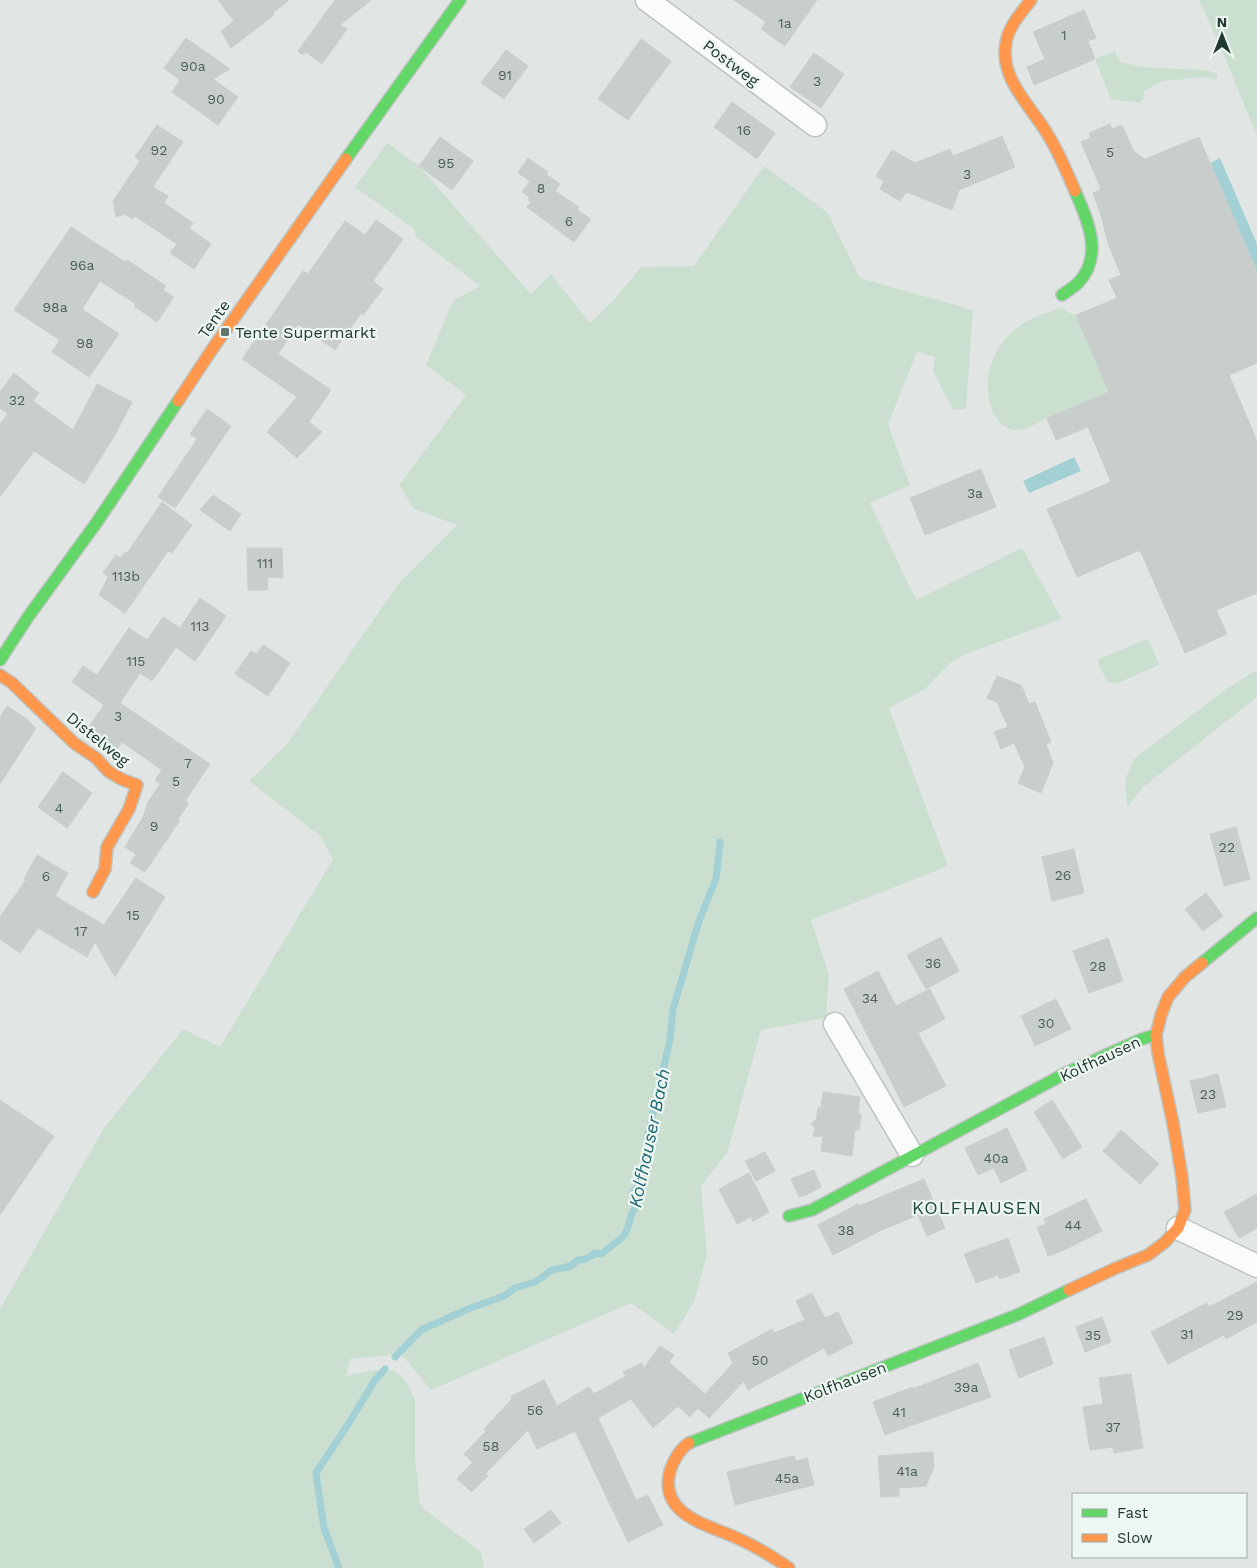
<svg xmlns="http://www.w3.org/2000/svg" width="1257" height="1568" font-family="'Work Sans',sans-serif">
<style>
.green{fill:#cadfd0}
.water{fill:#a2d0d5}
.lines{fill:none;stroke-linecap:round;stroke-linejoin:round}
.stream{stroke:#a2d0d5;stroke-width:7}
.building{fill:#c8cecb;stroke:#cacfcd}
.street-casing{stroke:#bec3c1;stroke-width:25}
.fast-casing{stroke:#bdc4c1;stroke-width:14}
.slow-casing{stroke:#bdc4c1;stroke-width:14}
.street{stroke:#fafbfb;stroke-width:22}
.fast{stroke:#63d668;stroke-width:11}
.slow{stroke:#ff974d;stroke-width:11}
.poi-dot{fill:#647670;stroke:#eef6f2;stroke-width:2}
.labels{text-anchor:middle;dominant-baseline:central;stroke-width:4.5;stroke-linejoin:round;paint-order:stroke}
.number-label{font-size:14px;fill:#4b5f58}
.street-label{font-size:16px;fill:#203931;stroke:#eef6f2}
.poi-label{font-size:16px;fill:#203931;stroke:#eef6f2;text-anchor:start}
.water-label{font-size:18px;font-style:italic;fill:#1d6872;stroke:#eef6f2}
.neighbourhood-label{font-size:18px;letter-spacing:1px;fill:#1d4a3d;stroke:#eef6f2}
</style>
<rect width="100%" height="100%" fill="#e1e6e4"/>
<!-- green -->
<path class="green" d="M1199 0H1257V136L1220 46Z
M1115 51 1120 62 1143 67 1206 70 1218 74 1216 80 1206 77 1163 81 1144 91 1143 99 1140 103 1111 99 1095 59Z
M387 143 419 166 531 294 551 274 590 323 613 301 641 267 694 266 764 166 827 212 860 278 973 310 966 409 953 410 933 371 935 357 917 352 888 424 910 485 870 503 916 600 1022 548 1062 619 965 654 949 664 925 689 889 708 948 866 811 920 829 975 826 1018 761 1030 727 1153 701 1186 707 1255 694 1302 674 1334 631 1303 431 1390 401 1354 350 1359 346 1376 373 1370H394L406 1381 415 1400V1456L420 1503 426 1511 481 1552 484 1568H0V1309L104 1128 183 1029 220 1047 333 859 320 836 249 781 287 744 399 583 457 525 414 509 399 485 466 395 426 365 453 301 480 286 416 237 414 229 355 187Z
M1061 308C1067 309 1070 315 1076 315L1109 392C1089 400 1069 409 1049 417 1039 421 1029 430 1018 430 992 430 984 394 989 373 992 360 998 346 1008 336 1021 321 1042 314 1061 308Z
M1147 639 1150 642 1159 665 1118 683H1108L1098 663 1099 659Z
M1257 670V697L1142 788 1128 807C1124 784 1123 780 1135 758L1229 687Z"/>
<!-- water -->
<path class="water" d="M1220 158 1257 244V272L1210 163Z
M1074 457 1081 471 1029 493 1023 481Z"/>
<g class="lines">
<!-- stream -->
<path class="stream" d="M395 1357 421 1330 468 1309 504 1296 515 1288 535 1282 552 1270 571 1266 578 1260 586 1259 596 1253 602 1254C608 1247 618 1243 624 1235 630 1227 629 1216 635 1208L633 1196 634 1191 640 1184 649 1154 647 1139 670 1040 673 1009 699 921 716 879 720 842
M339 1568 324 1528 316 1473 347 1426 375 1380 385 1369"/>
</g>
<!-- building -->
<path class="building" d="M218 0H289L273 13 274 15 231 48 221 31 234 21Z
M335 0H371L340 25 347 29 322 64 306 52 302 55 298 51Z
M734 0H817L785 46 761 29 766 22Z
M1084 10 1096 38 1088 41 1095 59 1034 85 1027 67 1045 59 1033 32Z
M186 38 230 69 213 79 238 97 218 125 172 92 180 80 164 68Z
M641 39 671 61 628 120 598 99Z
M506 50 528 66 504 99 481 83Z
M814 53 844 74 821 108 790 87Z
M732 102 775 133 757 159 714 127Z
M1110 124 1112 129 1122 125 1134 152 1145 159 1199 137 1257 272V363L1229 375 1257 441V593L1216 610 1227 634 1185 653 1140 550 1077 577 1047 509 1111 482 1088 427 1056 440 1047 418 1109 392 1076 315 1117 298 1109 280 1121 275 1108 243 1101 215 1093 193 1101 189 1081 142 1091 138 1089 133Z
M157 125 183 142 153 187 168 196 164 203 193 223 189 228 211 244 194 269 170 253 177 244 135 216 133 219 124 214 116 217 113 201 140 161 135 157Z
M1002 136 1015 167 959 190 952 210 906 192 900 201 880 189 884 181 876 176 892 150 915 163 950 149 953 156Z
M440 137 473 161 452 190 419 166Z
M528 158 548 172 546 174 560 184 555 191 579 207 577 210 591 219 574 242 527 207 531 202 528 200 530 198 522 192 530 181 518 173Z
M376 220 403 239 373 281 383 289 363 315 361 313 335 350 298 324 278 354 331 390 309 422 322 432 297 458 267 432 297 397 242 359 303 271 308 274 345 221 365 235Z
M71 227 125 262 127 260 166 286 163 290 174 297 157 322 134 306 136 304 100 281 82 309 119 334 89 377 52 352 60 340 14 310Z
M14 373 39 393 33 401 73 430 97 384 132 402 115 435 84 484 34 451 0 497V424L8 414 0 408V392Z
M207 409 231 426 175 508 158 497 197 439 190 434Z
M981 469 996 507 925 535 910 498Z
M213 495 241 514 230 531 200 510Z
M162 502 192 525 172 553 168 551 125 613 99 595 108 577 103 573 116 555 120 558 125 552 127 553Z
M247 548H282L283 578 268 577 267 590H248Z
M200 598 226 616 195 661 176 647 152 681 140 673 120 703 210 764 185 801 189 803 178 819 180 820 145 872 130 863 136 854 125 847 143 817 148 802 160 784 155 780 162 770 122 742 115 752 85 732 104 705 72 682 83 666 97 675 129 628 147 640 163 617 180 628Z
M263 645 290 663 268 696 235 674 251 651 256 654Z
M997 676 1021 685 1029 704 1035 702 1051 742 1046 744 1053 763 1041 793 1018 783 1025 767 1014 743 1001 749 994 732 1008 727 997 702 987 698Z
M7 706 27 719 36 728 0 784V717Z
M63 772 92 793 67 828 38 807Z
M1236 827 1250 879 1224 886 1210 834Z
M1074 849 1084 893 1052 901 1042 857Z
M37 855 68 873 55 896 104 925 136 878 165 897 115 977 95 942 87 957 38 928 20 953 0 939V917L26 880 24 879Z
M1206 893 1223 916 1203 931 1185 909Z
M941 937 959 971 926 989 907 955Z
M1108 938 1123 981 1089 993 1073 951Z
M878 971 896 1006 930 989 945 1019 918 1033 946 1086 904 1107 844 989Z
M1056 999 1071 1029 1035 1046 1021 1016Z
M1218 1074 1226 1107 1198 1113 1190 1081Z
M823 1092 860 1097 858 1113 861 1114 859 1130H855L852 1156 821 1151 823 1137 813 1136 815 1128 811 1123 816 1120 818 1108H821Z
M0 1100 54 1136 0 1215Z
M1052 1100 1082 1147 1063 1159 1034 1112Z
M1007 1128 1027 1170 1001 1183 994 1168 978 1175 965 1148Z
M1121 1130 1159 1164 1140 1184 1103 1151Z
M765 1152 775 1171 756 1181 745 1161Z
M814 1170 821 1187 806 1195 799 1197 791 1179Z
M749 1173 769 1212 753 1221 751 1217 737 1224 719 1189Z
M924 1179 945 1228 927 1236 918 1215 882 1230 833 1255 818 1225 858 1204 859 1206Z
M1257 1194V1228L1239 1238 1224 1212Z
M1086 1199 1102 1231 1060 1252 1048 1256 1037 1227 1046 1224 1044 1219Z
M1008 1238 1020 1272 1000 1279 998 1275 976 1283 964 1254Z
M1257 1282V1322L1226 1339 1224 1335 1168 1364 1151 1332 1207 1303 1209 1307Z
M812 1293 825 1318 838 1312 853 1343 828 1356 824 1348 748 1390 744 1381 709 1418 698 1408 690 1417 678 1406 653 1428 631 1399 598 1418 636 1500 648 1495 663 1525 628 1542 575 1431 537 1449 528 1430 485 1474 488 1476 472 1492 457 1479 472 1463 474 1464 464 1454 486 1431 484 1429 512 1399 511 1396 544 1380 557 1406 589 1387 594 1394 626 1376 623 1372 642 1363 644 1368 660 1346 674 1355 669 1362 705 1394 733 1363 728 1353 772 1329 774 1333 805 1320 796 1301Z
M1102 1317 1111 1342 1085 1352 1076 1327Z
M1044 1337 1053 1364 1019 1378 1009 1350Z
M978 1363 991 1397 885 1435 873 1402 913 1387V1389Z
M1131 1374 1143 1448 1114 1453 1113 1447 1090 1450 1083 1407 1103 1404 1099 1378Z
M933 1452 934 1467 926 1486 899 1488V1496L881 1497 878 1456Z
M794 1456 796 1461 807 1458 814 1485 735 1505 727 1472Z
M551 1510 561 1523 534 1543 524 1529Z"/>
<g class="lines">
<defs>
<path id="street" d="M647 0 815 125
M835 1024 912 1155
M1178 1228 1257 1266"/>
<path id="fast" d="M346 159 460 0
M1062 295C1067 291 1073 288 1078 283 1104 256 1088 221 1075 191
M0 660 28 617 97 522 178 401
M1202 963 1257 918
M789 1216 812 1210 1066 1073 1142 1039 1156 1035
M689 1443 1017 1315 1069 1290"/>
<path id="slow" d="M1031 0C1021 13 1008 27 1006 43 999 79 1032 107 1048 135 1059 153 1067 172 1075 191
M178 401 211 351 346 159
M0 675 12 683 74 743 96 758 108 771 121 779 137 785 129 809 107 847 105 869 93 892
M1069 1290 1116 1268 1148 1255 1165 1242 1178 1228 1185 1210 1182 1177 1173 1123 1158 1053 1156 1035 1161 1015 1168 997 1185 977 1202 963
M689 1443C680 1449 673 1461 670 1471 658 1516 710 1525 739 1539 757 1547 773 1557 789 1568"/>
</defs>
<!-- street casing -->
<use href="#street" class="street-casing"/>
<!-- fast casing -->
<use href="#fast" class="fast-casing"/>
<!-- slow casing -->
<use href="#slow" class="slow-casing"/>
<!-- street -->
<use href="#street" class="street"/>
<!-- fast -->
<use href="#fast" class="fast"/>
<!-- slow -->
<use href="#slow" class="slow"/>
</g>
<!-- markers -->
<rect class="poi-dot" x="220" y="327" width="10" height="10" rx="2.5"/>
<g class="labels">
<!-- number labels -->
<g class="number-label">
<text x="785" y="23">1a</text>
<text x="1064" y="35">1</text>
<text x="193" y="66">90a</text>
<text x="505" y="75">91</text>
<text x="817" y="81">3</text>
<text x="216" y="99">90</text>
<text x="744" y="130">16</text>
<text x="159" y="150">92</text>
<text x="1110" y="152">5</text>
<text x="446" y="163">95</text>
<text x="967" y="174">3</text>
<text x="541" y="188">8</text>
<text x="569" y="221">6</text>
<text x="82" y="265">96a</text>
<text x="55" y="307">98a</text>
<text x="85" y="343">98</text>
<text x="17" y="400">32</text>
<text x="975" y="493">3a</text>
<text x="265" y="563">111</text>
<text x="126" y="576">113b</text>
<text x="200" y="626">113</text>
<text x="136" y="661">115</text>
<text x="118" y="716">3</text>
<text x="188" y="763">7</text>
<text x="176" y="781">5</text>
<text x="59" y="808">4</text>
<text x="154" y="826">9</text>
<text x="1227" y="847">22</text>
<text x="1063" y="875">26</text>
<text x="46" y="876">6</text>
<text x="133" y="915">15</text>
<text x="81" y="931">17</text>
<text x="933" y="963">36</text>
<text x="1098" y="966">28</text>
<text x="870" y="998">34</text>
<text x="1046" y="1023">30</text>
<text x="1208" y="1094">23</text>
<text x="996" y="1158">40a</text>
<text x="1073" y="1225">44</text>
<text x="846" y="1230">38</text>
<text x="1235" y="1315">29</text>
<text x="1187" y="1334">31</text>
<text x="1093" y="1335">35</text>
<text x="760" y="1360">50</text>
<text x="966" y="1387">39a</text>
<text x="535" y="1410">56</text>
<text x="899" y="1412">41</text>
<text x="1113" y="1427">37</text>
<text x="491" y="1446">58</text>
<text x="907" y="1471">41a</text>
<text x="787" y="1478">45a</text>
</g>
<!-- street labels -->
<g class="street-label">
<text transform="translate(731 63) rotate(37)">Postweg</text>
<text transform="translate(214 319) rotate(-55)">Tente</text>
<text transform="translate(98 739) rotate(39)">Distelweg</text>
<text transform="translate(1100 1059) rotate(-25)">Kolfhausen</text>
<text transform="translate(845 1382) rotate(-21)">Kolfhausen</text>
</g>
<!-- poi labels -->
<g class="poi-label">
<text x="235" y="332">Tente Supermarkt</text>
</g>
<!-- water labels -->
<g class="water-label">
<text transform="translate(649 1138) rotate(-78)">Kolfhauser Bach</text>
</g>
<!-- neighbourhood labels -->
<g class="neighbourhood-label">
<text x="977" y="1207">KOLFHAUSEN</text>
</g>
</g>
<!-- legend -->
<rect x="1072" y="1493" width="175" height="65" fill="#eef6f2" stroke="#9caaa5"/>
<rect x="1082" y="1509" width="25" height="8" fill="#63d668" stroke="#9caaa5"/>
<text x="1117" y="1518" font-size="15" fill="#203931">Fast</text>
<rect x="1082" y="1534" width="25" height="8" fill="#ff974d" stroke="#9caaa5"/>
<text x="1117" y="1543" font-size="15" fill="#203931">Slow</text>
<!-- north arrow -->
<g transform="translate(1222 35)" stroke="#eef6f2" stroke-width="4" paint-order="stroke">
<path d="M0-4L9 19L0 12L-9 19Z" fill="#203931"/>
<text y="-8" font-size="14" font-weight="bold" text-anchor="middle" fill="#203931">N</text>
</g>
</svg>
